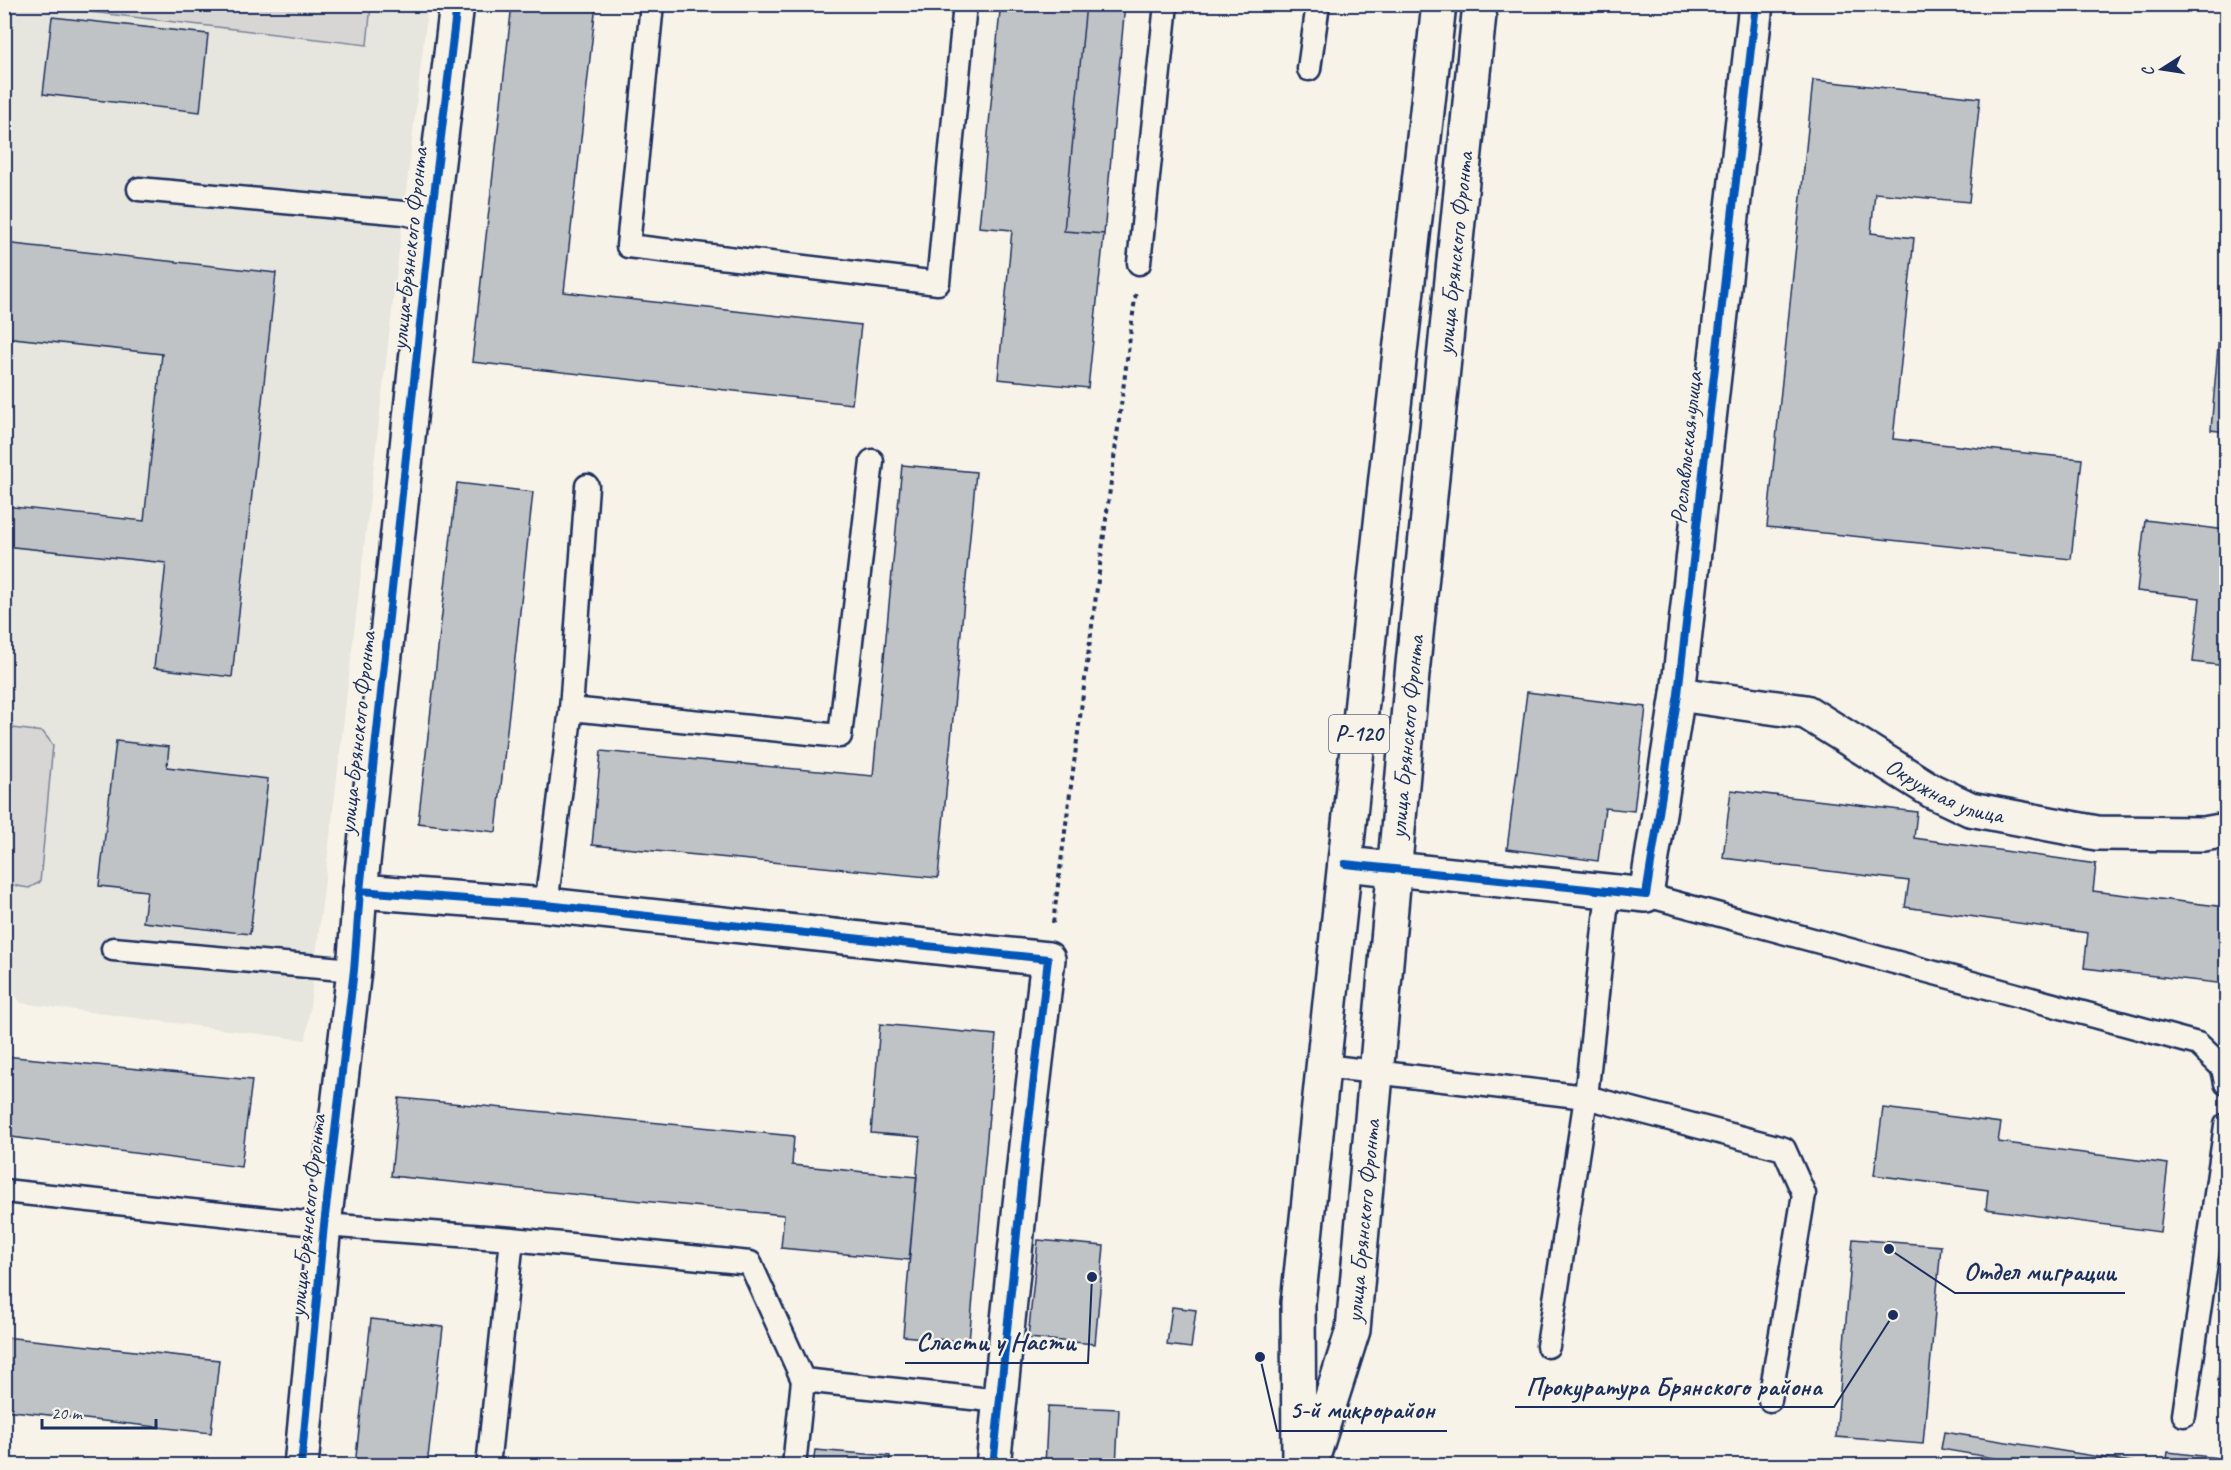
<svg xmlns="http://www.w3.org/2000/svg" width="2231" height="1470" font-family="Caveat,sans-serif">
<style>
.built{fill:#e6e5de}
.green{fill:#d7d6d4;stroke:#798299;stroke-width:1.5}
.building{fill:#c0c3c5;stroke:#1b2f5e;stroke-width:1.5}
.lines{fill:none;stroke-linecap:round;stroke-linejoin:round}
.service-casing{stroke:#1b2f5e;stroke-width:27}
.minor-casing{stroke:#1b2f5e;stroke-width:38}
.primary-casing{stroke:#1b2f5e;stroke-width:38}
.path{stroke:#1b2f5e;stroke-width:4;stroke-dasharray:4.5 4.5;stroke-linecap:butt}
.service{stroke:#f7f3e8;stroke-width:22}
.minor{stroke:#f7f3e8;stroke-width:33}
.primary{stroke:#f7f3e8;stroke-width:33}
.cycleway-casing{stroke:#f7f3e8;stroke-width:11}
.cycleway{stroke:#0057b8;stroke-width:8}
.labels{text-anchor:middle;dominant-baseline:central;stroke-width:4.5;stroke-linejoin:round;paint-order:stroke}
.shield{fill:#f7f3e8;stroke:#5d6a87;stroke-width:1.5}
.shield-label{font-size:22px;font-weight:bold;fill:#1b2f5e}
.street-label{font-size:24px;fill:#1b2f5e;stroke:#f7f3e8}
.leader{fill:none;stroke:#1b2f5e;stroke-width:2}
.callout-dot{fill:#1b2f5e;stroke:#f7f3e8;stroke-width:2}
.callout-label{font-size:26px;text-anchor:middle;font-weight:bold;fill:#1b2f5e;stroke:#f7f3e8;stroke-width:4.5;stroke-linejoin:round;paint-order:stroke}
</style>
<rect width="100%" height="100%" fill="#f7f3e8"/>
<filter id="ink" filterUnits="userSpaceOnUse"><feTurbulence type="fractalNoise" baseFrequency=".0167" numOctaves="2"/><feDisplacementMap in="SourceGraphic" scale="12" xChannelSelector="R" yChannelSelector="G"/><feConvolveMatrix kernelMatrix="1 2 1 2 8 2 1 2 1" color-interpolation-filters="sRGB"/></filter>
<g filter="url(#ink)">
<!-- built -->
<path class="built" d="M4 5H428L306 1040 21 1003 5 982Z"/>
<!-- green -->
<path class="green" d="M32 5H371L367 45Z
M5 727 43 732 53 745 40 882 29 888 5 884Z"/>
<!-- building -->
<path class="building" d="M512 4H596L564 292 861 325 852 404 472 362Z
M985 4H1086L1064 231 1104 234 1088 388 998 379 1012 230 979 227 1000 11 985 9Z
M1086 4H1125L1104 234 1064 231Z
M52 17 208 34 200 112 43 94Z
M1813 80 1980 98 1969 202 1875 193 1871 233 1914 238 1893 439 2082 459 2071 559 1767 527Z
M4 243 276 273 232 677 154 668 166 563 4 546V506L144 521 162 354 4 337Z
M2220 323 2226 324V432L2211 430Z
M902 465 976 472 938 878 592 845 601 751 873 776Z
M457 483 533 492 496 832 418 823Z
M2145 520 2226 530V666L2193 662 2200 598 2137 591Z
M1527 692 1646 707 1634 811 1605 808 1598 861 1507 849Z
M116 741 169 747 167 767 268 779 250 934 143 922 147 891 99 886Z
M1731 790 1917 812 1914 838 2096 864 2093 891 2226 907V984L2084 968 2088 933 1905 907 1909 881 1723 858Z
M880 1024 996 1035 969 1342 903 1336 920 1137 871 1133Z
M4 1056 252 1080 241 1167 4 1136Z
M399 1098 794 1136 792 1165 917 1177 909 1260 781 1248 784 1215 391 1176Z
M1883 1108 2001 1123 1998 1142 2168 1164 2160 1232 1986 1209 1988 1190 1874 1175Z
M1853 1239 1941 1246 1923 1444 1836 1437Z
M1038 1240 1104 1246 1095 1344 1028 1338Z
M1172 1307 1196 1310 1191 1348 1167 1345Z
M2226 1314V1382L2218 1381Z
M371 1319 443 1327 427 1466H355Z
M4 1337 219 1360 211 1433 4 1410Z
M1048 1406 1119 1409 1116 1466H1045Z
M1944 1432 2149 1465V1466H2041L1941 1449Z
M815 1450 890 1456 889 1466H813Z
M2168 1452 2226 1459V1466H2166Z
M1792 1459 1822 1466H1791Z"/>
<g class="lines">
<defs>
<path id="service" d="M652 4 628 246 938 283 965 4
M1309 69 1318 4
M139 189 404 213 431 220
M1139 263 1166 4
M571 709 840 736 872 461
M1608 891 1586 1097 1784 1149 1804 1194 1770 1400
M1646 895 2198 1044 2223 1068 2226 1083
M546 905 571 709 587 486
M113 949 354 970
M1324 1066 1586 1097 1548 1346
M4 1191 324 1225 512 1239 750 1263 803 1380 1000 1401
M2184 1415 2226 1125
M488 1466 512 1239
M794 1466 803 1380"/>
<g id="minor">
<path id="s1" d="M1678 694 1806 712 1932 791 1970 809 2097 833 2204 834 2226 830"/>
<path d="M1345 864 1646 895 1678 694 1756 4"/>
<path d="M360 891 546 905 1048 959 1026 1146 993 1466"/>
<path d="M301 1466 324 1225 354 970 360 891 431 220 457 4"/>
</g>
<g id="primary">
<path d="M1299 1466 1298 1303 1385 486 1439 4"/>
<path id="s2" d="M1310 1466 1353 1330 1412 674 1480 4"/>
</g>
</defs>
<!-- service casing -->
<use href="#service" class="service-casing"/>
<!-- minor casing -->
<use href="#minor" class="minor-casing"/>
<!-- primary casing -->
<use href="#primary" class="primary-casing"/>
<!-- path -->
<path class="path" d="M1053 923 1136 291"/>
<!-- service -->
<use href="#service" class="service"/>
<!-- minor -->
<use href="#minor" class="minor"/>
<!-- primary -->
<use href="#primary" class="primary"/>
<defs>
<path id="cycleway" d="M1345 864 1646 895 1678 694 1756 4
M360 891 546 905 1048 959 1026 1146 993 1466
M301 1466 324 1225 354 970 360 891 431 220 457 4"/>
</defs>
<!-- cycleway casing -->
<use href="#cycleway" class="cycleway-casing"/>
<!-- cycleway -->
<use href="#cycleway" class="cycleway"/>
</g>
</g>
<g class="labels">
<!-- shield labels -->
<rect class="shield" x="1329" y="715" width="60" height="38" rx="4.5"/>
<g class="shield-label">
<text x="1359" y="734">Р-120</text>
</g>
<!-- street labels -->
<g class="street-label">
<text transform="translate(409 249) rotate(-84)">улица Брянского Фронта</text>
<text stroke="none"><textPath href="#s2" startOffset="1224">улица Брянского Фронта</textPath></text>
<text transform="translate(1686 448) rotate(-84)">Рославльская улица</text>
<text transform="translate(357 733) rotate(-84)">улица Брянского Фронта</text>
<text stroke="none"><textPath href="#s2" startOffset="738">улица Брянского Фронта</textPath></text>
<text stroke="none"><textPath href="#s1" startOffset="290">Окружная улица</textPath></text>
<text transform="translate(307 1216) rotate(-84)">улица Брянского Фронта</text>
<text stroke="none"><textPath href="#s2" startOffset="252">улица Брянского Фронта</textPath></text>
</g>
</g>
<!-- callouts -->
<path class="leader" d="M1889 1249L1955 1293H2125M1092 1277L1088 1363H905M1893 1315L1834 1407H1515M1260 1357L1277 1431H1447"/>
<g class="callout-dot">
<circle cx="1889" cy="1249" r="6"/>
<circle cx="1092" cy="1277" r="6"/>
<circle cx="1893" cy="1315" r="6"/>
<circle cx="1260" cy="1357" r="6"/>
</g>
<g class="callout-label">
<text x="2040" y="1280">Отдел миграции</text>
<text x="996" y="1350">Сласти у Насти</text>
<text x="1674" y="1395">Прокуратура Брянского района</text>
<text x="1362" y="1418">5-й микрорайон</text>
</g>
<!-- margin -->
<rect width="2231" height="1470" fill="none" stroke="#f7f3e8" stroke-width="24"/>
<rect x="12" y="12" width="2207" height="1446" fill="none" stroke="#1b2f5e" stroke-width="2" filter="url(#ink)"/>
<!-- north arrow -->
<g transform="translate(2162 69) rotate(258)" stroke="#f7f3e8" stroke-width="4.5" paint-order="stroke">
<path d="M0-4.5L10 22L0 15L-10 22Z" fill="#1b2f5e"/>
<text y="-9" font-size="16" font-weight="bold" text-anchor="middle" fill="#1b2f5e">С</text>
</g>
<!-- scale -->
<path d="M42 1419v9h114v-9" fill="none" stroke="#1b2f5e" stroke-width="3"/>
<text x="51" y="1419" font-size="18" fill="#1b2f5e" stroke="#f7f3e8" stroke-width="4.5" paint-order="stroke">20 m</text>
</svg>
